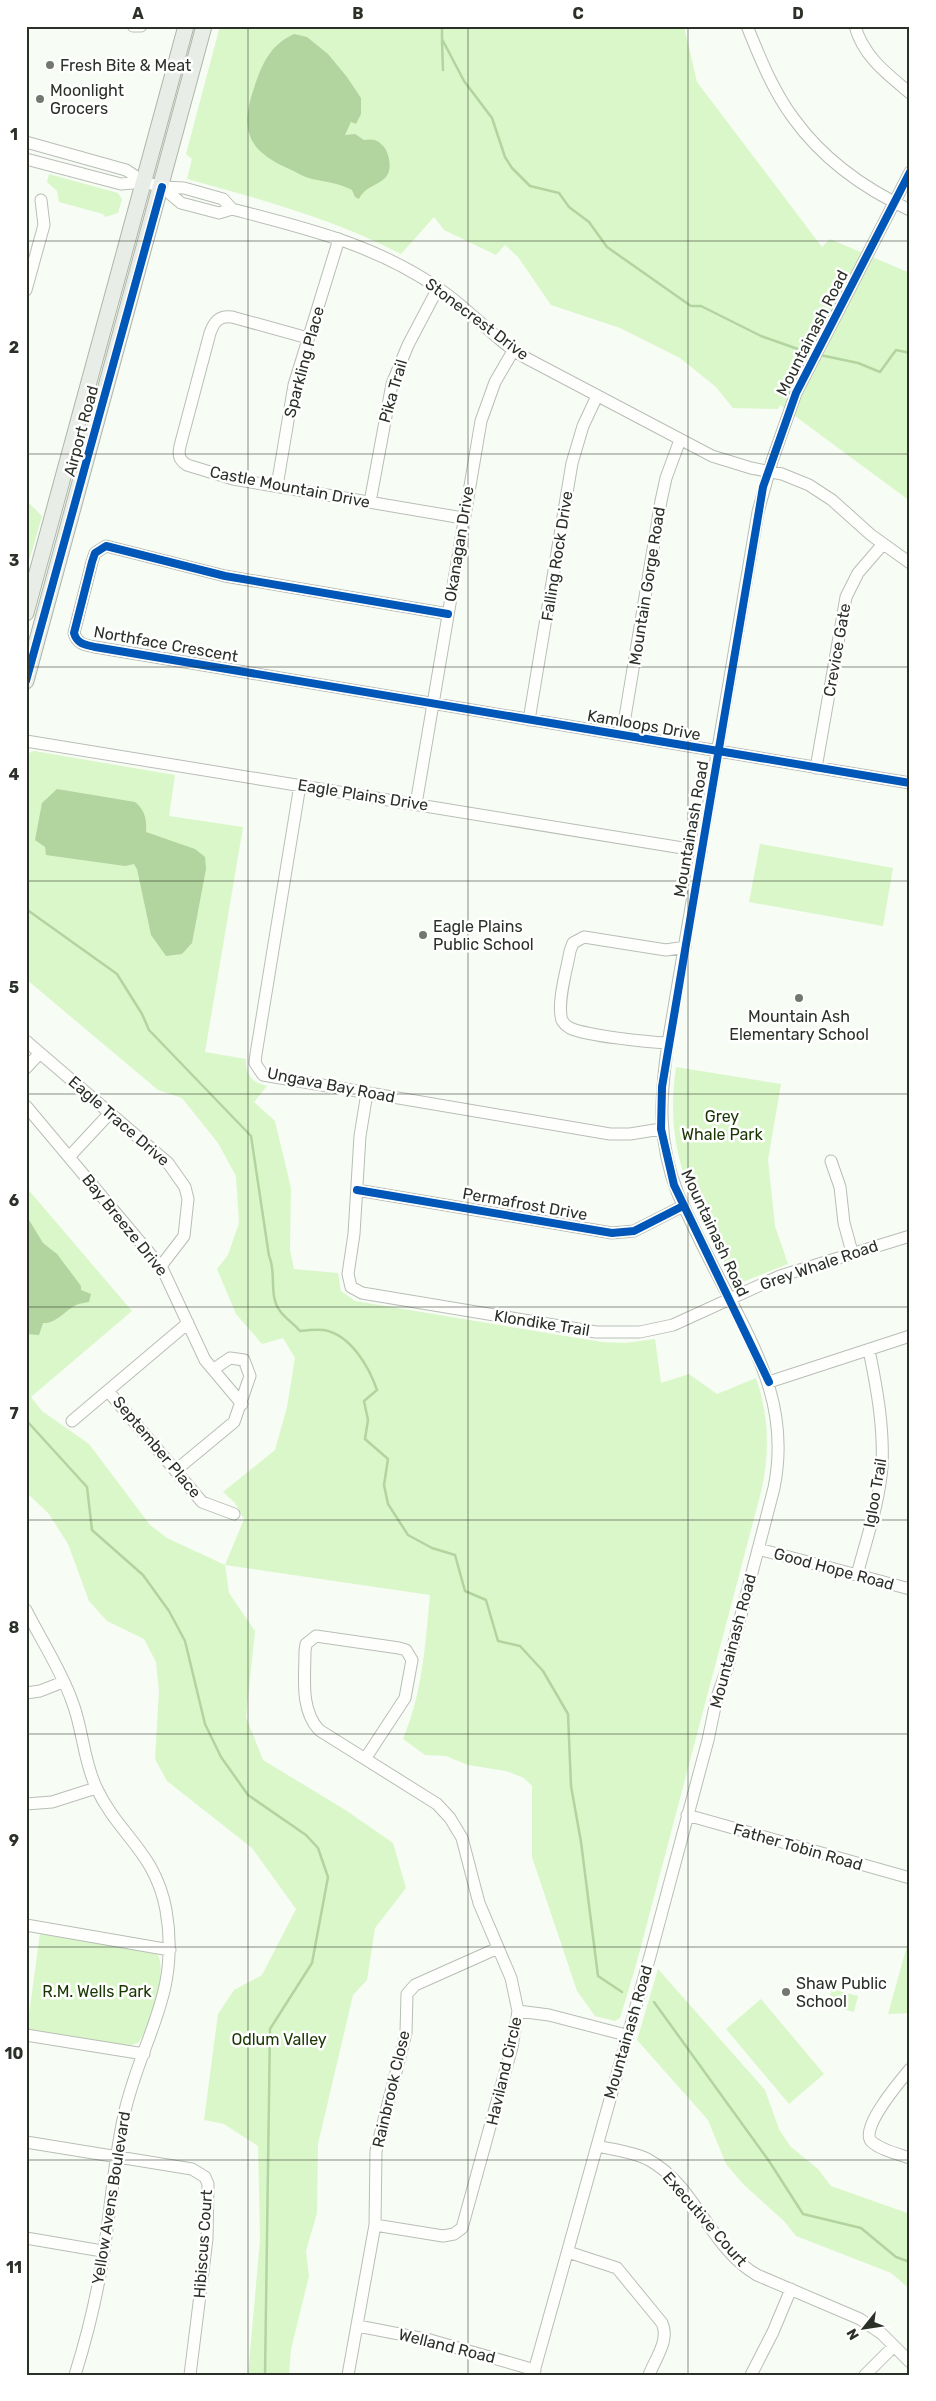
<svg xmlns="http://www.w3.org/2000/svg" width="936" height="2401" font-family="Rubik,sans-serif">
<style>
.green{fill:#daf7ca}
.water{fill:#b2d49e}
.lines{fill:none;stroke-linecap:round;stroke-linejoin:round}
.stream{stroke:#b2d49e;stroke-width:2.5}
.minor-casing{stroke:#b9beb6;stroke-width:13}
.major-casing{stroke:#aeb6a9;stroke-width:17}
.minor{stroke:#fefffd;stroke-width:11}
.major{stroke:#e9ede7;stroke-width:15}
.cycleway-casing{stroke:#fff;stroke-width:11}
.cycleway{stroke:#0057b8;stroke-width:8}
.grid{fill:none;stroke:#2b3028;stroke-width:1;stroke-opacity:0.55}
.poi-dot{fill:#72776f;stroke:#fff;stroke-width:2}
.labels{text-anchor:middle;dominant-baseline:central;stroke-width:5;stroke-linejoin:round;paint-order:stroke}
.poi-label{font-size:16px;fill:#2b3028;stroke:#fff;text-anchor:start}
.street-label{font-size:16px;fill:#2b3028;stroke:#fff}
.park-label{font-size:16px;fill:#193601;stroke:#fff}
.neatline{fill:none;stroke:#2b3028;stroke-width:2}
.grid-label{font-size:16px;text-anchor:middle;font-weight:bold;fill:#2b3028}
</style>
<rect width="100%" height="100%" fill="#f7fcf4"/>
<!-- green -->
<path class="green" d="M220 26H684L697 82 822 247 830 239 910 273V501L780 405 778 409 733 408 716 387 680 358 620 328 551 305 518 257 505 245 496 255 444 230 434 217 401 254C334 219 260 199 187 179L192 159 186 154Z
M49 174 118 193 122 199 118 213 105 217 103 214 59 202 57 191 47 182Z
M26 500 42 516 26 572Z
M34 751 175 775 169 816 243 827 205 1052 246 1059C245 1074 252 1083 267 1086L254 1102 275 1121 291 1188 290 1250 294 1269 338 1273 341 1291 355 1301 602 1342 625 1343 655 1339 661 1383 689 1374 717 1394 756 1378C769 1416 770 1453 761 1492L636 1965 620 2018 615 2021 595 2016 577 1991 532 1857V1786L524 1778 506 1771 468 1765 446 1756 425 1755 403 1739C423 1691 425 1646 430 1595L225 1565 229 1593 255 1631 246 1717 263 1760 347 1811 393 1843 406 1888 375 1928 367 1980 353 1995 318 2144 317 2213 306 2251 309 2276 291 2349 289 2375H248L260 2240 258 2146 224 2124 204 2120 218 2014 234 1990 262 1975 296 1909 252 1848 167 1781 155 1759 159 1691 156 1662 144 1639 107 1621 89 1601 68 1544 49 1514 26 1492V1187L132 1311 31 1397 42 1411 89 1444 150 1525 167 1538 225 1565 244 1519 235 1503 223 1492 275 1450 287 1407 295 1358 283 1338 262 1344 236 1314 217 1269 228 1255 239 1223 236 1176 218 1143 182 1098 158 1090 26 979V754Z
M760 844 893 868 883 926 749 902Z
M676 1067 781 1084 768 1160 775 1226 788 1264 740 1283 734 1281C695 1204 663 1158 676 1067Z
M40 1933 157 1954C169 1968 149 2029 138 2043L127 2046 27 2029Z
M910 1935V2013L888 2014Z
M658 1969 765 2090 779 2129 790 2146 818 2169 831 2186 910 2214V2289L891 2273 796 2236 784 2221 743 2184 726 2164 708 2120 637 2040Z
M832 1989 858 1996 854 2012 827 2005Z
M761 1999 824 2074 789 2104 726 2029Z"/>
<!-- water -->
<path class="water" d="M294 34 307 37 328 54 347 77 361 98V114L356 124 351 122 345 135 355 134 364 140C371 139 377 139 382 145 386 148 388 154 389 159 394 187 368 180 359 199L355 197 352 190C339 183 326 182 312 179 303 177 295 171 287 168 247 150 240 129 254 88 262 64 270 45 294 34Z
M57 789 135 802C145 810 147 820 146 832L195 849 205 857 206 869 192 943 182 954 166 956 151 935 137 869 134 864 125 866 46 855 45 847 35 840 42 803Z
M26 1215 43 1243 57 1254 81 1286V1290L91 1294 89 1302C85 1303 80 1303 76 1305 66 1310 56 1324 43 1323L39 1335 26 1334Z"/>
<g class="lines">
<!-- stream -->
<path class="stream" d="M442 26V39L464 81 492 118 505 157 512 168 530 186 559 193 569 207 589 222 607 247 691 306H701L761 336 812 354
M442 41 443 70
M820 355 858 363 880 372 896 350 910 353
M26 909 117 974 142 1014 149 1030 251 1136 269 1256C277 1273 268 1295 280 1311 285 1318 294 1324 300 1331 308 1330 317 1329 324 1330 351 1335 369 1367 377 1390L364 1401 368 1420 365 1439 388 1459 384 1485 388 1504 408 1535 432 1548 455 1555 465 1591 486 1600 498 1641 520 1646 543 1671 568 1714 571 1786 581 1842 598 1976 622 1992
M26 1420 87 1487 92 1530 143 1575 169 1611 185 1641 205 1724 221 1757 248 1795 306 1835 318 1848 328 1877 312 1963 270 2029 265 2375
M654 2002 769 2161 803 2214 861 2228 896 2257 910 2262"/>
<defs>
<path id="minor" d="M133 26H141
M747 26C760 58 773 91 794 119 823 159 865 189 910 210
M855 26C863 56 887 74 910 93
M26 142 126 170 144 182 162 187 184 188 223 199 232 209C305 228 374 244 438 288 470 309 494 340 528 359L712 456 751 468 782 474 809 485 832 500 871 535 910 563
M26 159 121 184 144 182
M162 187 181 203 219 213 232 209
M26 290 44 225 41 200
M308 338 232 317C219 315 214 322 210 333L180 446C178 455 179 460 187 465L233 479 463 518
M277 486 294 385 339 239
M370 502 392 384 408 345 438 288
M448 614 225 576 106 546 95 553 92 562 74 633C77 644 85 645 95 647L910 783
M529 720 572 463 583 426 597 396
M622 735 661 501 666 478 680 440
M26 741 701 851
M816 768 846 597 858 573 883 544
M300 785 256 1054 255 1063 263 1075 610 1134H630L661 1129
M416 804 481 421 495 382 513 351
M26 1041 168 1163 185 1187 188 1199 184 1236 161 1266
M668 1043C648 1042 587 1036 570 1028 565 1025 561 1021 561 1016 558 998 567 969 570 951L573 943 584 937 666 950 685 947
M26 1068 40 1053
M367 1093 360 1136 354 1234 348 1274 351 1287 362 1293 596 1332H640L673 1325 780 1276 910 1236
M26 1106 162 1268 205 1360 242 1404
M69 1157 109 1114
M831 1161 840 1187 844 1223 852 1252
M357 1190 612 1233 634 1231 683 1206
M769 1382 910 1336
M108 1391 202 1502 234 1514
M72 1421 188 1323
M176 1470 234 1422 250 1376 244 1360 230 1358 214 1369
M758 1549 910 1589
M857 1575C866 1540 879 1504 882 1467 884 1427 877 1389 869 1350
M26 1610C41 1640 61 1670 72 1701 83 1729 83 1759 96 1787 118 1835 155 1851 166 1910 181 1995 141 2038 124 2115 112 2169 110 2225 99 2280 93 2312 85 2343 75 2375
M26 1693 40 1691 63 1682
M365 1759 405 1698 412 1660 406 1650 399 1648 316 1636 306 1644 305 1651C305 1678 300 1709 319 1730L437 1804 450 1818 462 1838 479 1903 511 1978 518 2011 512 2047 462 2228 454 2234 443 2236 375 2225
M26 1804 52 1802 96 1788
M687 1815 910 1878
M26 1925 170 1950
M518 2011 549 2015 626 2035
M26 2035 144 2054
M910 2069C900 2081 860 2128 871 2141 880 2150 898 2154 910 2158
M26 2142 192 2169 205 2177 208 2184 207 2239 190 2375
M597 2146C614 2150 634 2152 649 2160 696 2186 710 2248 757 2275L860 2319 882 2334 910 2362
M26 2238 102 2251
M568 2252 617 2268 662 2323C670 2340 655 2359 649 2375
M358 2326 430 2340 535 2370
M348 2375 375 2225 376 2151 406 2033 407 1994 415 1985 498 1948
M533 2375 652 1949 708 1740 717 1697 727 1669 774 1488C789 1414 762 1361 729 1297 711 1263 694 1229 678 1194 657 1141 660 1098 668 1043L758 512 772 461 796 393 910 172
M751 2375 773 2332 791 2289
M865 2375 894 2346"/>
<path id="major" d="M26 613 186 26
M26 681 204 26"/>
</defs>
<!-- minor casing -->
<use href="#minor" class="minor-casing"/>
<!-- major casing -->
<use href="#major" class="major-casing"/>
<!-- minor -->
<use href="#minor" class="minor"/>
<!-- major -->
<use href="#major" class="major"/>
<defs>
<path id="cycleway" d="M448 614 225 576 106 546 95 553 92 562 74 633C77 644 85 645 95 647L910 783
M26 681 162 187
M357 1190 612 1233 634 1231 683 1206
M769 1382 674 1185 661 1129 662 1087 763 487 796 393 910 172"/>
</defs>
<!-- cycleway casing -->
<use href="#cycleway" class="cycleway-casing"/>
<!-- cycleway -->
<use href="#cycleway" class="cycleway"/>
</g>
<!-- grid -->
<path class="grid" d="M248 26V2375M468 26V2375M688 26V2375M26 241H910M26 454H910M26 667H910M26 881H910M26 1094H910M26 1307H910M26 1520H910M26 1734H910M26 1947H910M26 2160H910"/>
<!-- markers -->
<g class="poi-dot">
<circle cx="50" cy="65" r="5"/>
<circle cx="40" cy="99" r="5"/>
<circle cx="423" cy="935" r="5"/>
<circle cx="799" cy="998" r="5"/>
<circle cx="786" cy="1992" r="5"/>
</g>
<g class="labels">
<!-- poi labels -->
<g class="poi-label">
<text x="60" y="65">Fresh Bite &amp; Meat</text>
<text x="50" y="90">Moonlight<tspan x="50" dy="18">Grocers</tspan></text>
<text x="433" y="926">Eagle Plains<tspan x="433" dy="18">Public School</tspan></text>
<text x="799" y="1016" text-anchor="middle">Mountain Ash<tspan x="799" dy="18">Elementary School</tspan></text>
<text x="796" y="1983">Shaw Public<tspan x="796" dy="18">School</tspan></text>
</g>
<!-- street labels -->
<g class="street-label">
<text transform="translate(477 319) rotate(37)">Stonecrest Drive</text>
<text transform="translate(812 333) rotate(-63)">Mountainash Road</text>
<text transform="translate(304 362) rotate(-75)">Sparkling Place</text>
<text transform="translate(393 391) rotate(-74)">Pika Trail</text>
<text transform="translate(81 431) rotate(-75)">Airport Road</text>
<text transform="translate(290 487) rotate(11)">Castle Mountain Drive</text>
<text transform="translate(459 544) rotate(-81)">Okanagan Drive</text>
<text transform="translate(557 556) rotate(-81)">Falling Rock Drive</text>
<text transform="translate(647 586) rotate(-81)">Mountain Gorge Road</text>
<text transform="translate(166 644) rotate(10)">Northface Crescent</text>
<text transform="translate(837 650) rotate(-80)">Crevice Gate</text>
<text transform="translate(644 725) rotate(10)">Kamloops Drive</text>
<text transform="translate(363 795) rotate(9)">Eagle Plains Drive</text>
<text transform="translate(691 829) rotate(-80)">Mountainash Road</text>
<text transform="translate(331 1085) rotate(11)">Ungava Bay Road</text>
<text transform="translate(119 1121) rotate(41)">Eagle Trace Drive</text>
<text transform="translate(525 1204) rotate(10)">Permafrost Drive</text>
<text transform="translate(125 1225) rotate(51)">Bay Breeze Drive</text>
<text transform="translate(715 1233) rotate(65)">Mountainash Road</text>
<text transform="translate(819 1265) rotate(-19)">Grey Whale Road</text>
<text transform="translate(542 1323) rotate(9)">Klondike Trail</text>
<text transform="translate(157 1447) rotate(50)">September Place</text>
<text transform="translate(875 1493) rotate(-80)">Igloo Trail</text>
<text transform="translate(834 1569) rotate(15)">Good Hope Road</text>
<text transform="translate(733 1641) rotate(-75)">Mountainash Road</text>
<text transform="translate(798 1847) rotate(16)">Father Tobin Road</text>
<text transform="translate(628 2032) rotate(-74)">Mountainash Road</text>
<text transform="translate(504 2071) rotate(-77)">Haviland Circle</text>
<text transform="translate(391 2089) rotate(-77)">Rainbrook Close</text>
<text transform="translate(111 2198) rotate(-81)">Yellow Avens Boulevard</text>
<text transform="translate(705 2219) rotate(49)">Executive Court</text>
<text transform="translate(203 2244) rotate(-86)">Hibiscus Court</text>
<text transform="translate(447 2346) rotate(14)">Welland Road</text>
</g>
<!-- park labels -->
<g class="park-label">
<text x="722" y="1116">Grey<tspan x="722" dy="18">Whale Park</tspan></text>
<text x="97" y="1991">R.M. Wells Park</text>
<text x="279" y="2039">Odlum Valley</text>
</g>
</g>
<!-- border -->
<rect width="936" height="2401" fill="none" stroke="#ffffff" stroke-width="55"/>
<!-- north arrow -->
<g transform="translate(864 2328) rotate(240)" stroke="#ffffff" stroke-width="4" paint-order="stroke">
<path d="M0-4L9 19L0 12L-9 19Z" fill="#2b3028"/>
<text y="-8" font-size="14" font-weight="bold" text-anchor="middle" fill="#2b3028">N</text>
</g>
<rect x="28" y="28" width="880" height="2346" class="neatline"/>
<g class="grid-label">
<text x="138" y="19">A</text>
<text x="358" y="19">B</text>
<text x="578" y="19">C</text>
<text x="798" y="19">D</text>
<text x="14" y="140">1</text>
<text x="14" y="353">2</text>
<text x="14" y="566">3</text>
<text x="14" y="780">4</text>
<text x="14" y="993">5</text>
<text x="14" y="1206">6</text>
<text x="14" y="1419">7</text>
<text x="14" y="1633">8</text>
<text x="14" y="1846">9</text>
<text x="14" y="2059">10</text>
<text x="14" y="2273">11</text>
</g>
</svg>
